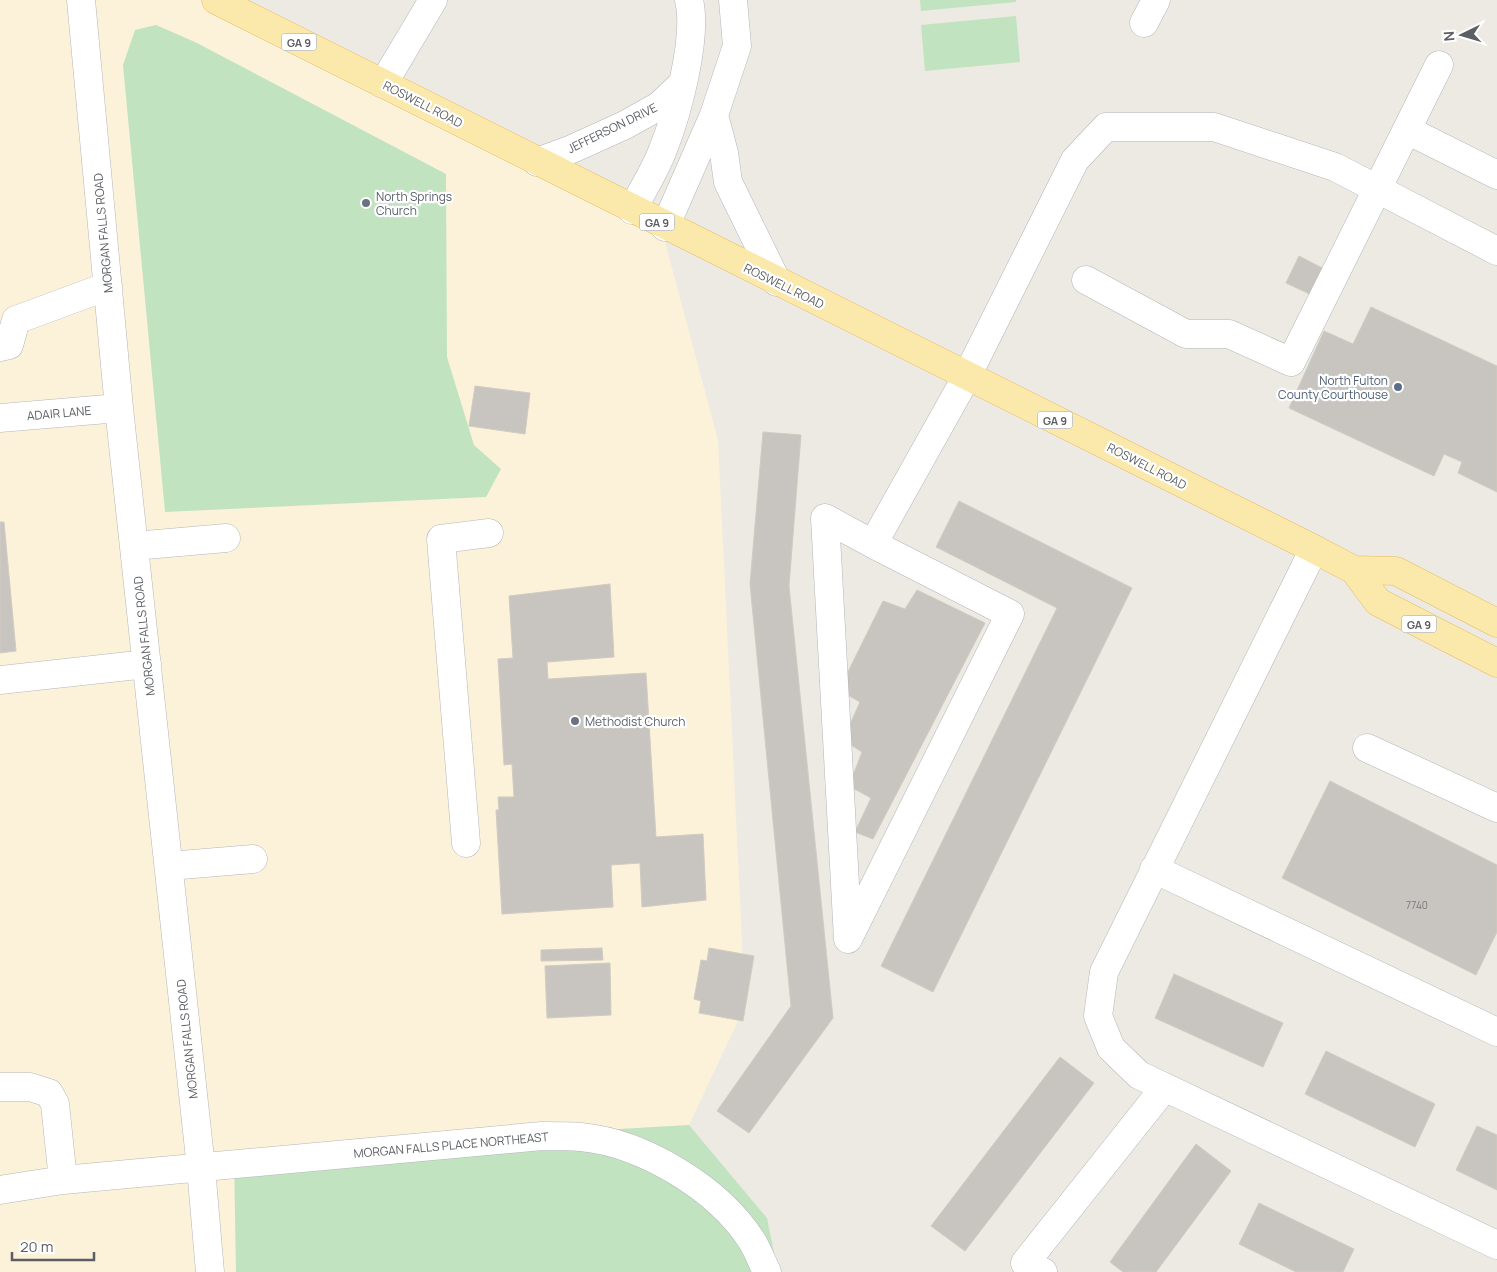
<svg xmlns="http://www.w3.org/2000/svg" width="1497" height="1272" font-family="Manrope,sans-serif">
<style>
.commercial{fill:#fcf2d9}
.green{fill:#c2e3c0}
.building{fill:#c8c5c0;stroke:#d1cbc1}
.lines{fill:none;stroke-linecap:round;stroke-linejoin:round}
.minor-casing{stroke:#b3b6b9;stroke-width:29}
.major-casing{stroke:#e9ba5f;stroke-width:29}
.minor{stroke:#fff;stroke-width:28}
.major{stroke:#fae9aa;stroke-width:28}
.worship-dot{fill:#6b7280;stroke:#fff;stroke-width:2}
.service-dot{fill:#5c6f8a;stroke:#fff;stroke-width:2}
.labels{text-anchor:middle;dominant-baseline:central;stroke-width:4.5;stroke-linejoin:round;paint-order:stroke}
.number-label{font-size:10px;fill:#76787a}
.shield{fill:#fff;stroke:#8c8f92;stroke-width:1}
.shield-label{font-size:11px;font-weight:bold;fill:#5b5f63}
.street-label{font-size:12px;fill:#5b5f63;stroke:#fff}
.worship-label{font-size:12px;fill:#5b616d;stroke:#fff;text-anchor:start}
.service-label{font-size:12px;fill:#4e5e75;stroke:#fff;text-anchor:end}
</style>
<rect width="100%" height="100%" fill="#edeae3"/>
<!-- commercial -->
<path class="commercial" d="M0 0H236L297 24 583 181 661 227 718 440 745 1006 689 1125 382 1143 234 1157 236 1272H0Z"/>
<!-- green -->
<path class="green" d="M920 0H1016V2L921 11Z
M1016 16 1020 62 925 71 921 25Z
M156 25 195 42 446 174 447 357 474 445 501 469 486 497 165 512 123 65 135 30Z
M689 1125 767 1218 778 1272H236L234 1156 382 1143Z"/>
<!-- building -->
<path class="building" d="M1299 256 1326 270 1314 296 1286 283Z
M1371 307 1497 366V492L1458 473 1462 462 1444 454 1434 476 1289 408 1324 331 1353 344Z
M475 386 530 393 525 434 469 426Z
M763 432 801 435 789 586 833 1018 749 1133 717 1111 791 1006 750 584Z
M959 501 1132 588 933 992 881 966 1057 608 936 547Z
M0 522H4L16 651 0 653Z
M610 584 614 657 547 662 548 679 646 673 656 837 703 834 706 900 642 907 640 863 611 865 613 907 502 914 496 810H499L498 797H514L512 764 504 765 498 659 513 658 509 596Z
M917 590 985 623 873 839 855 832 871 798 849 786 862 752 843 740 860 702 839 690 883 601 905 609Z
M1330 781 1497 865V932L1476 975 1282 878Z
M602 948 603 960 541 961V950Z
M709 948 754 956 743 1021 699 1013 701 1001 694 999 701 960 707 961Z
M610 963 611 1015 547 1018 545 966Z
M1174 974 1283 1023 1263 1067 1155 1018Z
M1326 1051 1435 1104 1415 1147 1305 1094Z
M1060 1057 1094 1083 965 1251 931 1226Z
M1477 1126 1497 1135V1190L1456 1170Z
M1196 1144 1231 1171 1156 1272H1123L1110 1262Z
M1259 1203 1354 1249 1343 1272H1296L1239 1244Z"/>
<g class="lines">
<defs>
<path id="minor" d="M81 0 119 408 201 1168 210 1272
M1144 23 1156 0
M383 84 433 0
M714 115 724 153 728 182 777 282
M1407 130 1497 175
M537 162 572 149 625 125 659 106 682 84
M632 210C642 191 654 172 662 152 677 115 698 38 689 0
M665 227 714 115 737 46 733 0
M1086 280 1186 334H1229L1291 362 1439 65
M0 347 9 345 16 320 108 286
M0 418 119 408
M134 546 226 538
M1314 549 1104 972 1098 1016 1111 1048 1139 1075 1497 1245
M0 680 147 664
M1367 748 1497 808
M466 843 441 539 489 533
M169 866 253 859
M1154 869 1497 1032
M849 937 1010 614 873 544
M848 939 825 518 873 544 967 376 1075 160 1106 127H1214L1335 167 1497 251
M0 1087H30L49 1093 55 1104 63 1180
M0 1190 63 1180 542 1136C555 1136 568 1136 581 1137 643 1143 718 1188 752 1241 758 1251 762 1262 767 1272
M1043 1272 1025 1263 1165 1087"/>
<path id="major" d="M216 0 1314 549 1354 570 1378 602 1497 663
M1354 570 1396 571 1497 623"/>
</defs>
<!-- minor casing -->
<use href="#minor" class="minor-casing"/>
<!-- major casing -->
<use href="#major" class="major-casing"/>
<!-- minor -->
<use href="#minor" class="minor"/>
<!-- major -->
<use href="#major" class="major"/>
</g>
<!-- markers -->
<g class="worship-dot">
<circle cx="366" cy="203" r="5"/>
<circle cx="575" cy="721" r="5"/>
</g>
<circle class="service-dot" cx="1398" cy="387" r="5"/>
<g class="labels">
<!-- number labels -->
<g class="number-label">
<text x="1417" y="905">7740</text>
</g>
<!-- shield labels -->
<g class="shield">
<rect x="281.5" y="33.5" width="35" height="17" rx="4"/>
<rect x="639.5" y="213.5" width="35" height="17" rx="4"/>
<rect x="1037.5" y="411.5" width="35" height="17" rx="4"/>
<rect x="1401.5" y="615.5" width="35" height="17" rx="4"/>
</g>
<g class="shield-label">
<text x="299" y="42">GA 9</text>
<text x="657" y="222">GA 9</text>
<text x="1055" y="420">GA 9</text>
<text x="1419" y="624">GA 9</text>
</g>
<!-- street labels -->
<g class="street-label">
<text transform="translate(423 104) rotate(27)">ROSWELL ROAD</text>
<text transform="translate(612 128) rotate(-26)">JEFFERSON DRIVE</text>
<text transform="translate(103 233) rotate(-95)">MORGAN FALLS ROAD</text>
<text transform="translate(784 286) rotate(26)">ROSWELL ROAD</text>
<text transform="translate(59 413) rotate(-5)">ADAIR LANE</text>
<text transform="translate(1147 466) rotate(27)">ROSWELL ROAD</text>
<text transform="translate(144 636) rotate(-96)">MORGAN FALLS ROAD</text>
<text transform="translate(187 1039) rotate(-96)">MORGAN FALLS ROAD</text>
<text transform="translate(451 1145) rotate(-5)">MORGAN FALLS PLACE NORTHEAST</text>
</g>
<!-- worship labels -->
<g class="worship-label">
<text x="376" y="196">North Springs<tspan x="376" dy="14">Church</tspan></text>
<text x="585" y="721">Methodist Church</text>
</g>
<!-- service labels -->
<g class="service-label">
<text x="1388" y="380">North Fulton<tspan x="1388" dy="14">County Courthouse</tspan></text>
</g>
</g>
<!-- north arrow -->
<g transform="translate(1462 35) rotate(265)" stroke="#ffffff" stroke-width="4" paint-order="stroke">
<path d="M0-4L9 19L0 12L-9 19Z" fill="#5b5f63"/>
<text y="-8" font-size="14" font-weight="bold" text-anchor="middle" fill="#5b5f63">N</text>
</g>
<!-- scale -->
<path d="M12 1252v8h82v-8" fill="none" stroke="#5b5f63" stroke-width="2.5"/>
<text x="20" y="1252" font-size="15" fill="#5b5f63" stroke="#ffffff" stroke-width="4" paint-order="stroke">20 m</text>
</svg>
